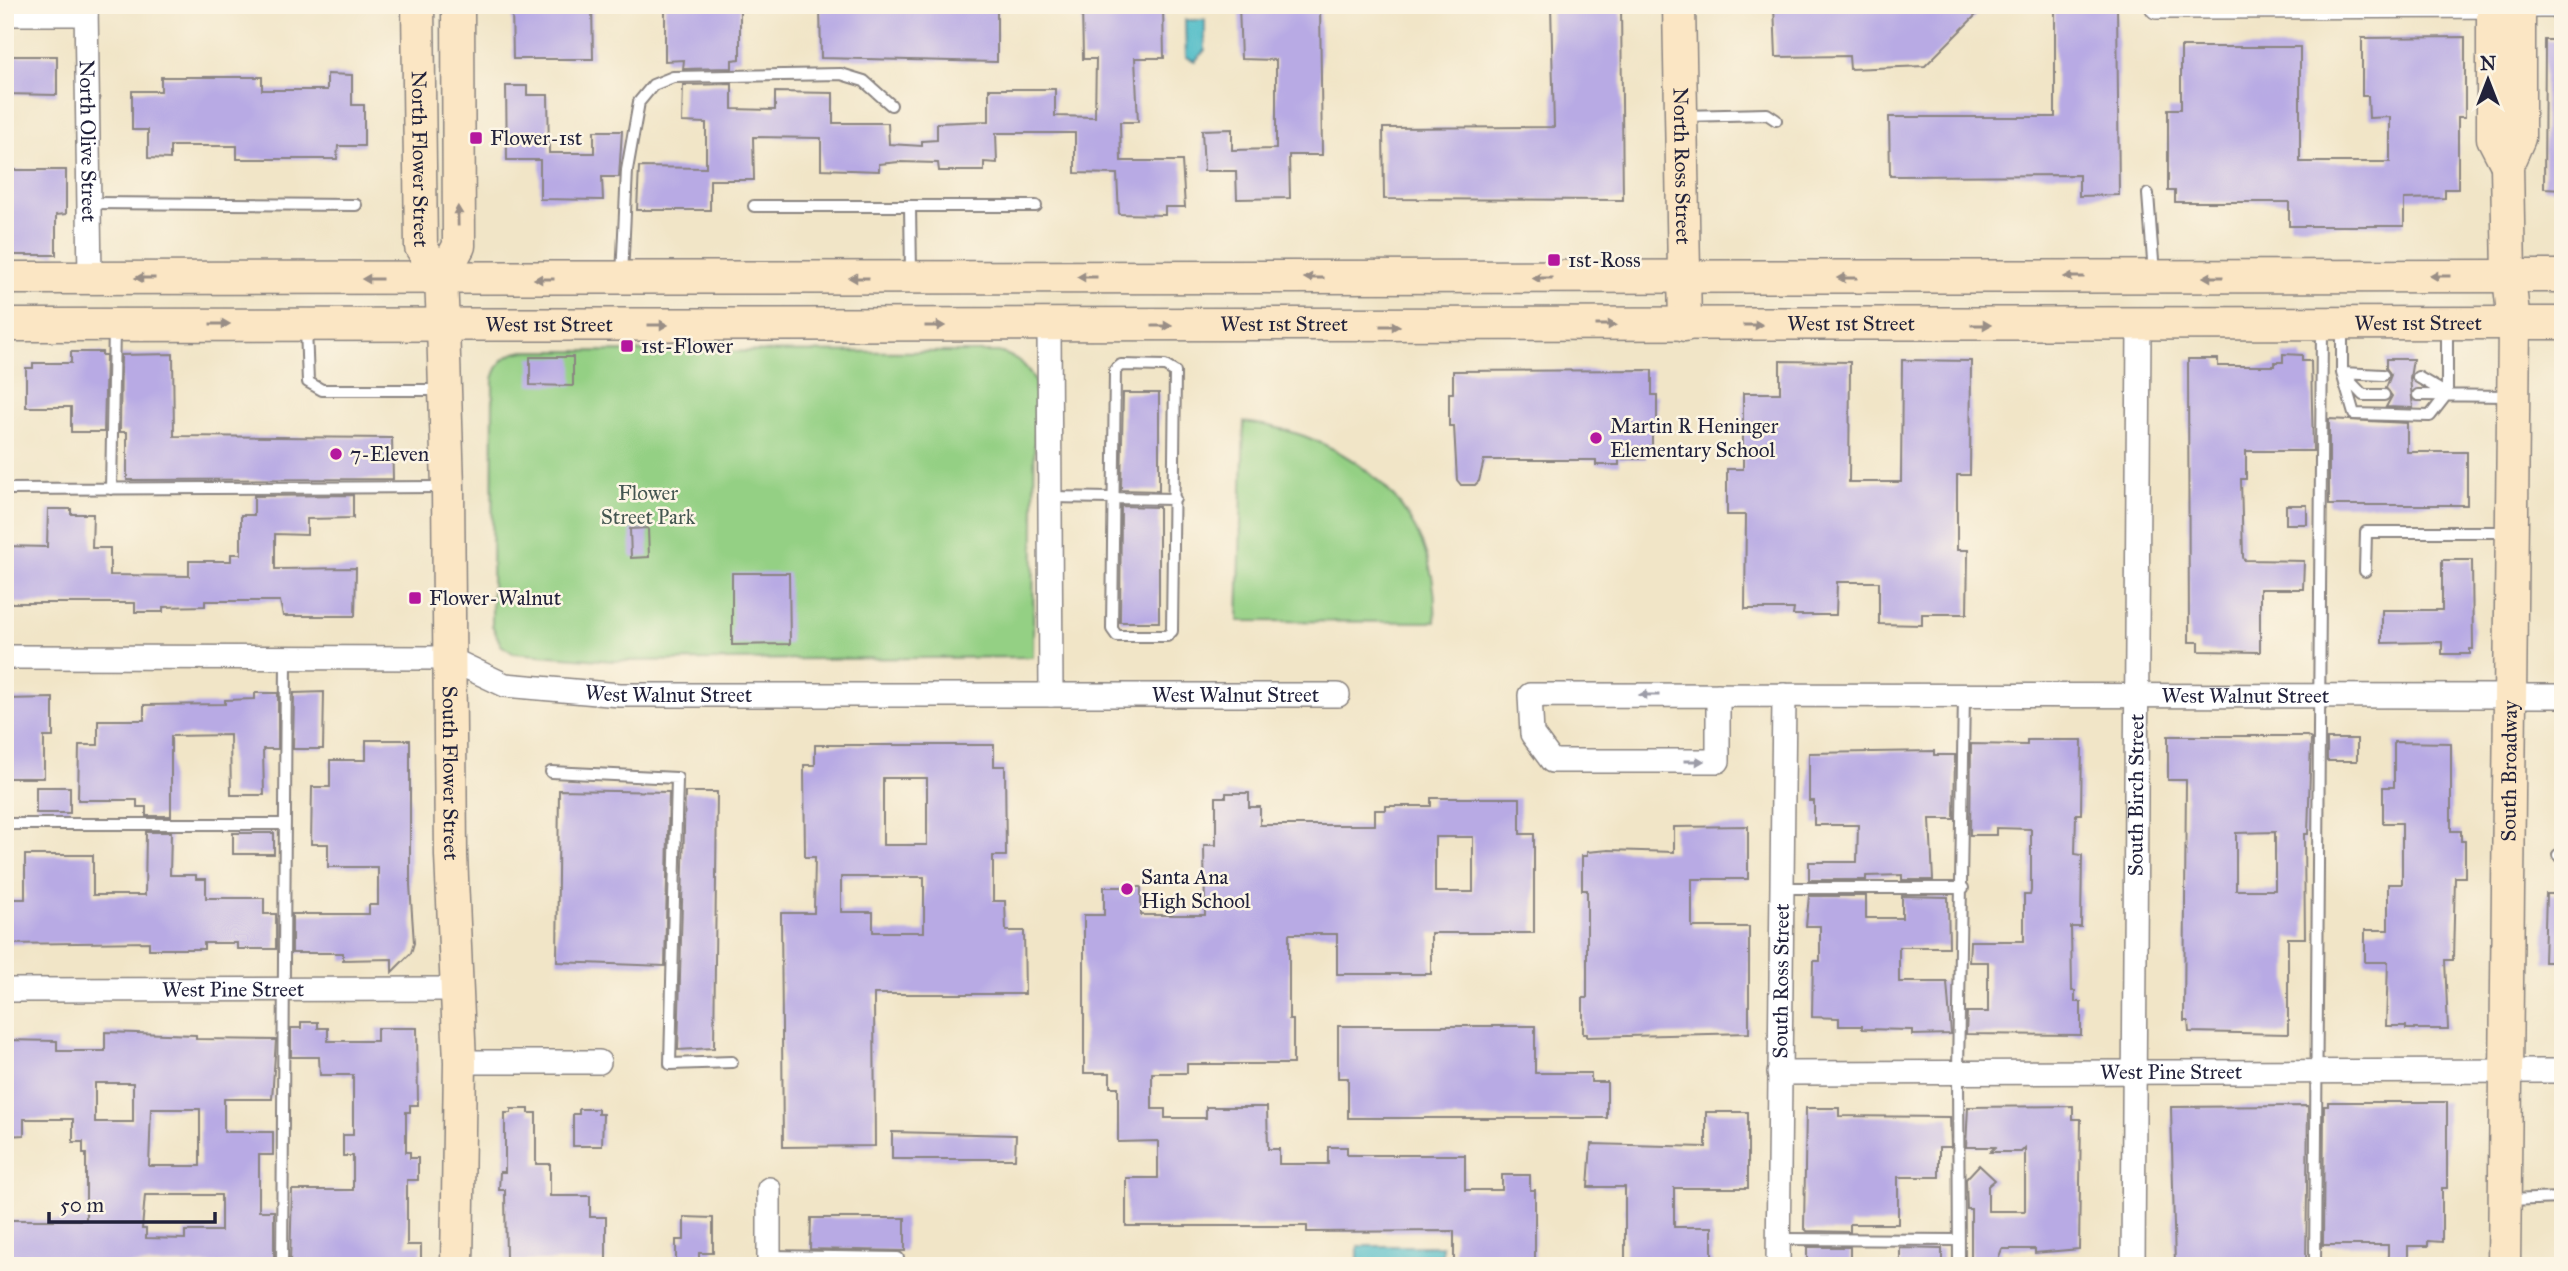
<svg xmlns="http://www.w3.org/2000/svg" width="2568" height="1271" font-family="'IM FELL Great Primer',serif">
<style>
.green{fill:#94d084;stroke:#5b7960;stroke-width:2}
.water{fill:#4fbcc7;stroke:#386f81;stroke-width:2}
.building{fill:#b8aae4;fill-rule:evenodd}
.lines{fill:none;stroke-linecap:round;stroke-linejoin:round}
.lane-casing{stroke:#8a8481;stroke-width:14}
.street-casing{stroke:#8a8481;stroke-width:26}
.secondary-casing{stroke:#8a8481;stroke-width:35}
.lane{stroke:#fff;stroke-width:10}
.street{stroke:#fff;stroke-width:23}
.secondary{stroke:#fbe6c4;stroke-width:32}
.oneway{fill:#998e86}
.oneway2{fill:#9c9ca7}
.poi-dot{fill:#b5179e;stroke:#fcf5e5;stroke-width:2.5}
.labels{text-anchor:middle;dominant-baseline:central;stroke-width:5;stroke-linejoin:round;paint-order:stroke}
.poi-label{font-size:21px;fill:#22223b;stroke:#fcf5e5;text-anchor:start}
.street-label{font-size:21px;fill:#22223b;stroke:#fcf5e5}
.park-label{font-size:21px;fill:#445651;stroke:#fcf5e5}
</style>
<rect width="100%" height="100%" fill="#fcf5e5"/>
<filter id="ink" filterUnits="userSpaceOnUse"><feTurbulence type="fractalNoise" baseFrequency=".0143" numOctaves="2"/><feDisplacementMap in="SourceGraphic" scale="14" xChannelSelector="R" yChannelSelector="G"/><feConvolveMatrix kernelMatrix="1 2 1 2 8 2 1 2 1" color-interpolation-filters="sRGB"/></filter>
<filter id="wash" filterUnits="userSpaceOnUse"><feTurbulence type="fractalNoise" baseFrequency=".00686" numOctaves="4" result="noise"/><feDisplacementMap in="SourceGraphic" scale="28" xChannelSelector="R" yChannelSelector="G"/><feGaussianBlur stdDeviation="1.57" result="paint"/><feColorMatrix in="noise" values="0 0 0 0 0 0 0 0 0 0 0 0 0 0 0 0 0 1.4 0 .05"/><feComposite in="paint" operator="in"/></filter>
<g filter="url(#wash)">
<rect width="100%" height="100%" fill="#f1e5c7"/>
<!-- green -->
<path class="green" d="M524 351 998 352C1017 357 1025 363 1035 381L1033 657 613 661 513 653 501 645 492 625 493 379C498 362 505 354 524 351Z
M1244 422C1350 434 1441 508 1435 622L1238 621Z"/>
<!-- water -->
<path class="water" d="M1185 20H1205V50L1195 61 1186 57Z
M1358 1246H1442V1266H1358Z"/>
<g id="blocks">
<!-- building -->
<path class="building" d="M512 5H592L593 59H513Z
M665 5H740V59L732 60V68L683 69 684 60 665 61Z
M820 5H997V62L821 58Z
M1082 5H1163L1164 58H1135L1138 122H1120L1121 161H1182L1185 207H1165V215L1119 214 1117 174 1075 173V133H996L997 163 984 162V171H939L938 163 899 162 879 164V171L821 169V138L753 137 754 180H710V210H637L639 167 706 168V123L682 122 683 85 732 84V109L775 110V92L833 93V123H888L889 144 922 146V141L937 140V123L989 121V89H1055V116L1095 117 1096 59H1083Z
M1239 5H1320L1322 155H1289L1290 198 1237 199 1236 171H1204L1202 130 1232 129V150L1276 149V60L1241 59Z
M1551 5H1621L1623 200 1384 199 1383 128 1554 127Z
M1774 5H1986L1925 66 1850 69 1849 56 1776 57Z
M2055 5H2117L2119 195 2079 196V175L1890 176 1889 117H2055Z
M2465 37V117H2458V189H2445V198L2404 199V226H2289V202H2175V191H2168V109H2181V47H2300V162H2390V117L2369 118 2368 96H2362V38Z
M2545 40H2563V189L2544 188Z
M5 56H57V95L5 94Z
M327 74 352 75V105H364V146H338L337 159H237V146H170V159L148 158V130H132V91H161V77H262V90H327Z
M506 86H527V95H548L549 153H594V131H622L619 177H602L603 200 540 199V160H507Z
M5 170H66V214L56 215V255H5Z
M71 352H102V355H106L104 432H71V407H26V368H33V363H71Z
M173 354 174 436 392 438 393 479 127 480V432H120L121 355Z
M2283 354 2302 355V361H2311L2313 451H2246V479H2241L2243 557 2244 560 2304 561 2303 589H2260V652L2199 651V642H2189L2188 359H2218V366H2275V362H2283Z
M530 357H573V386L530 385Z
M2386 359H2413L2410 378 2413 408 2386 407 2392 396 2386 388 2391 375 2386 368Z
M1902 360 1971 361 1970 475H1957V550H1968L1967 614H1922V625L1879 624V582H1837L1836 615H1793L1794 609H1745L1746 515H1727V469H1743V393H1780V361L1850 362 1849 482H1901Z
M1652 370V395H1657V425H1652V449H1646V459H1619V465H1596V460H1484L1479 481 1475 485H1461L1457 480 1454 426H1449V393H1453V371Z
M1123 393H1159V491L1121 490Z
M2329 419 2407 423V452H2467V505H2329Z
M353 495V518L307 519V535L275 534V569L356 568 355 616H283L280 601H205V606L163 607V612H135V603H5V546L47 547 48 509H71V514H93L92 548H110V575L189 576V561H231V554H241V515H254V496Z
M2286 505H2307V524H2286Z
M1121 506 1159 507V622H1120Z
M648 528 649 557 631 558 630 529Z
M2442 560H2472L2473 649H2470V654H2442V642L2382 643V610H2442Z
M732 573H789L790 644 732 645Z
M324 692 323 749H293L294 693Z
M255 693H278V749H263L264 795H231L230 735 171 736V816H146V807H137V800H78L79 745H98V720H144V705L225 704V700L255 699Z
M53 698V737H44V778H5V699Z
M2168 736H2307L2311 739 2308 834H2304L2305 938H2288V1034L2189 1032 2188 1021H2184L2186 780H2168ZM2275 832V890H2236V833Z
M2327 739H2357V761H2327Z
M366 740H410V885L414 943 411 953 392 972V959L343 960V953H292V914H369V905H378V867H328V844H311L312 787H330V760H366Z
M2027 740H2082L2081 814H2076L2075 854 2082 855 2081 927H2071L2072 991H2075V1002H2081V1035L1966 1034 1967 1012H1988V962H1969L1970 941H2024V895H2030L2031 891V829L1996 828V835H1970L1971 744 2027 745Z
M2394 742 2451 743V831H2461V841H2465V877H2455L2453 960H2445L2448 1029H2406V1026H2386L2388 962H2365V930H2388V884H2402V823H2383V787H2394Z
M815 745H994V766H1005L1006 856H993V901H1005L1006 931H1024L1025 994H874L875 1146 783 1147 781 913H814L815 857H805L804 765H815ZM883 778H927V845H883ZM841 877H924V932H873V912H841Z
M1934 751V755H1955L1954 819H1930L1933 880H1902V875L1866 876V880H1809V862H1857L1858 825H1814V801H1809V753Z
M36 787H70V813H36Z
M559 790 669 792 665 966 557 962Z
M685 792H717L714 1048 678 1050Z
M1226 793H1249V807H1260V825H1375V810H1386V806H1431V798H1520V834H1534V933H1431V974H1337V934H1289V1020H1293V1064H1187V1073H1152V1109H1165V1118H1206V1107H1267L1268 1149H1279V1164H1328V1147H1347V1155H1465V1190H1502V1175H1530V1190H1535V1266H1454V1231L1307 1232V1226H1126V1178H1158V1141L1118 1142V1087H1110V1073H1084V915H1104V887H1141V915H1205L1204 845H1216V797H1226ZM1435 837H1473V892H1435Z
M1748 826V879H1692V927H1749V1033L1587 1037V1034H1583V998H1587V890H1582V856H1587V852L1609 850 1674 852V827Z
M146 832H171L170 875H196V879H206V898H264V914H276V949H237V943H204V949H149V942L5 944V899H25V855H93V895H145Z
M233 833H274V854H233Z
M2546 894H2563V962H2544Z
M1809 896H1866V918H1902V896L1948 897 1949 947H1899V982H1947L1951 1034 1912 1035V1030L1862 1029V1026H1839V1018L1812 1017 1813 961H1820V926H1806Z
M301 1022H318V1028H328V1041H377V1028H417L418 1105H410V1112H406V1152H410V1158H418V1180H407V1245H421V1266L290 1263 292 1190H353V1156H343V1135H353V1075H320L319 1057H291V1028H301Z
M1338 1026H1535V1073H1591V1082H1607V1118H1348V1078H1338Z
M105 1032 196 1035V1039L276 1040 272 1099H224V1132H273V1155H259V1211H274V1263L5 1266V1220H86V1154H83V1142H73V1119H24V1135L6 1136 5 1040 57 1041V1051H105ZM95 1083H133V1122H95ZM151 1109H200V1166H149ZM145 1195H221V1231H185V1239L146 1238V1229H142Z
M2328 1102H2447V1188H2442V1242L2428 1241V1246H2408V1266H2388V1245H2323L2324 1106H2328Z
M2073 1106V1119H2081L2079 1249 2035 1253V1249H2002L1998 1259H1971V1209H1967L1966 1179 1979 1165 1995 1180 1988 1186V1211H2025V1148L2021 1152H1990L1995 1147H1966L1968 1107Z
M2308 1106 2306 1266H2175L2171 1107Z
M1806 1108H1839V1116L1950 1117 1951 1147H1939V1177H1898V1224H1850V1232L1807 1231 1804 1228Z
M511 1109H529V1113H536V1164H550V1196H590V1217H606V1261H506L505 1190H499L500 1172H505V1113H511Z
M579 1109H598V1114H603L602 1146H573V1114H579Z
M1706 1112H1748V1188H1674V1227H1712V1266H1625V1187H1588L1591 1144 1706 1147Z
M892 1132 1016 1135 1015 1159H892Z
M684 1217 713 1218V1253H699V1264H676V1240H684Z
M811 1218H905V1251L810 1249Z
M1807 1247H1850V1266H1807Z
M1900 1248 1942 1249V1265L1900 1266Z"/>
</g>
</g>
<g filter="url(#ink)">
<use href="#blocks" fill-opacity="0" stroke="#8a8481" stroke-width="2"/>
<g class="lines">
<defs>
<path id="lane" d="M1683 116 1767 114 1776 120
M2148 194 2154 274
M89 203 356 205
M754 206H1036
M910 206 911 273
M622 276 627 170 639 102 653 85 673 77 841 74 864 81 891 105
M2342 327V373L2383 375
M306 328 308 382 322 390H442
M1121 365 1165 366 1175 372 1172 631 1167 636H1117L1112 629 1115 370Z
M2342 373 2354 414 2430 416 2447 394
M2344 375 2363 395H2384
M2418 377 2447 394V325
M2418 395 2510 396
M5 489 445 487
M111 489 114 327
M1050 497 1175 499
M2365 571 2366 532H2510
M551 772 677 778 670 1064 732 1062
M5 824H285
M2558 855H2563
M1782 888H1963
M2507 1200 2563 1198
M1778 1239 1959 1240
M769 1256 898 1258
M282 1266 286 658
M1959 1266 1958 1072 1964 695
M2315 1266 2322 327"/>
<g id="street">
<path id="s1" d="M86 5 90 278"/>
<path d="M2157 7 2563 6"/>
<path d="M5 14H86"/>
<path d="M1049 326 1051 695"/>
<path id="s2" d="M5 657 448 658 505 685 620 695H1338"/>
<path id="s3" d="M1718 695V761H1552L1532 734 1530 695 2563 696"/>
<path id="s4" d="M5 990 459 989"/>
<path d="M460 1062H599"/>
<path id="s5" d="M1779 1073 2563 1071"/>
<path d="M769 1266V1189"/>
<path id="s6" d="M1778 1266 1784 695"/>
<path id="s7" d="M2133 1266 2139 325"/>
</g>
<g id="secondary">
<path id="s8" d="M418 5 421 247 441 279 443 325 448 487 451 855 460 1062 457 1266"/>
<path id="s9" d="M1679 5 1685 325"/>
<path d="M2493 5V138L2507 165"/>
<path d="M5 278 2563 276"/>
<path d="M441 279 459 246 458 5"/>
<path id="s10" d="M5 325 2563 323"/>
<path id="s11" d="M2504 1266 2514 324 2509 276 2507 165 2519 138V5"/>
</g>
</defs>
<!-- lane casing -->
<use href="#lane" class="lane-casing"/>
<!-- street casing -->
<use href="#street" class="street-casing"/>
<!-- secondary casing -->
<use href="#secondary" class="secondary-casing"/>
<!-- lane -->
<use href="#lane" class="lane"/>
<!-- street -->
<use href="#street" class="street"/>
<!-- secondary -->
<use href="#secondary" class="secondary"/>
</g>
<!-- one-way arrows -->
<defs><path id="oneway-solid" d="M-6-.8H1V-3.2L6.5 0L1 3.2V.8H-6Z" transform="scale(1.75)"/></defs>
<g class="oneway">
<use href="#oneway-solid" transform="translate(458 216) rotate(-91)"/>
<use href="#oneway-solid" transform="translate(2440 276) rotate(180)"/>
<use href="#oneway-solid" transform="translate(1087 277) rotate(-180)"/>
<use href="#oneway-solid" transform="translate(2074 277) rotate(180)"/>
<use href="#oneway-solid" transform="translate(2213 277) rotate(180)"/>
<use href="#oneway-solid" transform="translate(145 278) rotate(-180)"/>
<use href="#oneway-solid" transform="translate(859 278) rotate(180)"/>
<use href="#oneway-solid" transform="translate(1314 278) rotate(-180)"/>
<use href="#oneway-solid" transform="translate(1542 278) rotate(-180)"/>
<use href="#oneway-solid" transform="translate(1847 278) rotate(180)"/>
<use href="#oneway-solid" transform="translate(372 279) rotate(-180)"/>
<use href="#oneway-solid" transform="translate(544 279) rotate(180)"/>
<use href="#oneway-solid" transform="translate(220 324)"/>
<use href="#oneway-solid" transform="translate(658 325)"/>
<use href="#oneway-solid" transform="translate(1606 325)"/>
<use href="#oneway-solid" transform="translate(1753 325)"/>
<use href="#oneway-solid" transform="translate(1981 325)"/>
<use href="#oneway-solid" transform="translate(935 326)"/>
<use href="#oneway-solid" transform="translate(1162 326)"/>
<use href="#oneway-solid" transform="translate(1390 326)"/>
</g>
<g class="oneway2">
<use href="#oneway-solid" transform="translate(1649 695) rotate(-180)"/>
<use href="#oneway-solid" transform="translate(1694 761)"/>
</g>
</g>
<!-- markers -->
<g class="poi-dot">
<rect x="469" y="131" width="14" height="14" rx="3.5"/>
<rect x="1547" y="253" width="14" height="14" rx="3.5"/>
<rect x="620" y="339" width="14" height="14" rx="3.5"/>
<circle cx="1596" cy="438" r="7"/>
<circle cx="336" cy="454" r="7"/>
<rect x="408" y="591" width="14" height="14" rx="3.5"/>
<circle cx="1127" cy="889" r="7"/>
</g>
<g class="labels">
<!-- poi labels -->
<g class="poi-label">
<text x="490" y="138">Flower-1st</text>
<text x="1568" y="260">1st-Ross</text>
<text x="641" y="346">1st-Flower</text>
<text x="1610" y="426">Martin R Heninger<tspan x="1610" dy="24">Elementary School</tspan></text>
<text x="350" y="454">7-Eleven</text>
<text x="429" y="598">Flower-Walnut</text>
<text x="1141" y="877">Santa Ana<tspan x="1141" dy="24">High School</tspan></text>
</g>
<!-- street labels -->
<g class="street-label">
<text stroke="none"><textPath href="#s1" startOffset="136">North Olive Street</textPath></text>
<text stroke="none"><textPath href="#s8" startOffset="154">North Flower Street</textPath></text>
<text stroke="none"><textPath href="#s9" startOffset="161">North Ross Street</textPath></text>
<text stroke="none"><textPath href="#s10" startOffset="544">West 1st Street</textPath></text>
<text stroke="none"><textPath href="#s10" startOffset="1846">West 1st Street</textPath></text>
<text stroke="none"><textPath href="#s10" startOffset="2413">West 1st Street</textPath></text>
<text stroke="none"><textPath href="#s10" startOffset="1279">West 1st Street</textPath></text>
<text stroke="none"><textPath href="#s2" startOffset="670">West Walnut Street</textPath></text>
<text stroke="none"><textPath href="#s2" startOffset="1237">West Walnut Street</textPath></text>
<text stroke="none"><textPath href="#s3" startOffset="1020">West Walnut Street</textPath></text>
<text stroke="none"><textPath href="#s11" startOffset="495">South Broadway</textPath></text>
<text stroke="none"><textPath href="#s8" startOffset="774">South Flower Street</textPath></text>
<text stroke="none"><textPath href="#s7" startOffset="471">South Birch Street</textPath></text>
<text stroke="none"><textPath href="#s6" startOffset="285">South Ross Street</textPath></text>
<text stroke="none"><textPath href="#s4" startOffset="228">West Pine Street</textPath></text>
<text stroke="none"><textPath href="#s5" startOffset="392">West Pine Street</textPath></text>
</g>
<!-- park labels -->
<g class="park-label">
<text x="648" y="493">Flower<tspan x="648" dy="24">Street Park</tspan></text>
</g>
</g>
<!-- margin -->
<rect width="2568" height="1271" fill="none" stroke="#fcf5e5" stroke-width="28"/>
<!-- north arrow -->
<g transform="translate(2488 80)" stroke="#fcf5e5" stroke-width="5" paint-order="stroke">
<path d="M0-5L12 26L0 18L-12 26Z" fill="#22223b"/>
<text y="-10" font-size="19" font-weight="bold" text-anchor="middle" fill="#22223b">N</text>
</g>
<!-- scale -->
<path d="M49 1212v10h166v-10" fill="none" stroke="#22223b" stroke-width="3.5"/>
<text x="60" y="1212" font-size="21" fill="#22223b" stroke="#fcf5e5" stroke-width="5" paint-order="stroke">50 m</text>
</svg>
